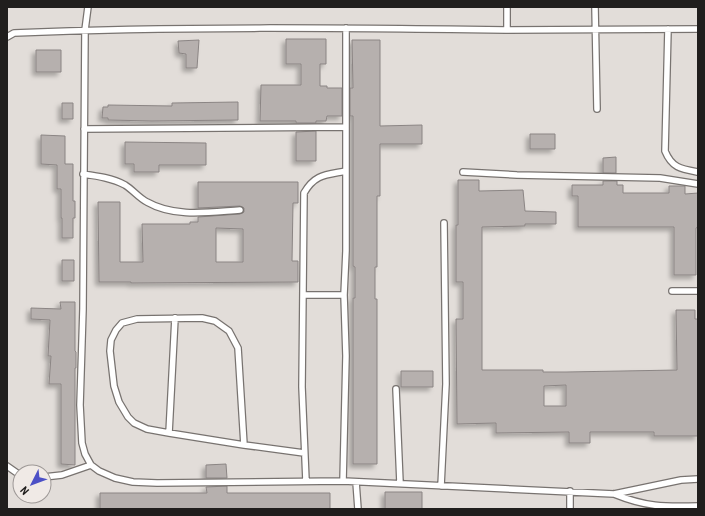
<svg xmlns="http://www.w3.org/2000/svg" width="705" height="516" font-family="'Roboto Condensed',sans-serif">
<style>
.building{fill:#b6b0ae;stroke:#8b8584;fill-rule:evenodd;filter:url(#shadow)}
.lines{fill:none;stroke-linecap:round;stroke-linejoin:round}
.service-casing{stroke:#787370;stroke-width:8}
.service{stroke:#fff;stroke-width:5.5}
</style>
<defs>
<filter id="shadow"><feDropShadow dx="-3.5" dy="3.5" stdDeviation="2" flood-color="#0004"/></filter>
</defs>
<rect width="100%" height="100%" fill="#e2ddd9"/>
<!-- building -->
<path class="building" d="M286 39H326V64H320V86H327V88H342V116H327L326 121H316V123H296V121H260L261 85H301V64H286Z
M199 40 197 68H186V54L179 53 178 41Z
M352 40H380V126L422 125V144H380V196H377V267H375V299H377V464H353V298H355V267L353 266V116H350V88H353Z
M36 50H61V72H36Z
M238 102V120L152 121 108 120V118H102L103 107H108V105L172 106V103Z
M62 103H73V119H62Z
M316 131V161H296V132Z
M530 134H555V149H530Z
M41 135 65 136V164H73V201H75V218H73V238H62V218H61V189H57V165L41 164Z
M125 142 206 143V165H159V172H134V164H125Z
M616 157V173H603V158Z
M458 180H479V191L523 190 525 211 556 212V224H525V226L482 227V370H543V372H566L677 370 676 310H695V319H698V436H654V432H590V443H569V432L496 433V423L457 424 456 319H463V282H456V225H458ZM566 385V406H544V386Z
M603 181H617V185H623V193H669V186H685V194L698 193V227L696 228V275H674V227H578V196H572V185H603Z
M198 182H298V203H293L292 261H298V282L131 283V282H99L98 202H120V262H143L142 224H190V222H198V217L240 214 244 212V208L240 206 198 208ZM216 228 243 229V262H216Z
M62 260H74V281H62Z
M60 302H75V351L76 352V368H75V465L61 464V384H49L51 356H48L50 320 31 319V308L61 309Z
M401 371H433V387H401Z
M226 464 227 478H206V465Z
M227 486V493H330V509H100V493H207L206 487Z
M385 492H422V509H385Z"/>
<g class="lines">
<defs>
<path id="service" d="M88 7 85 30 83 309 80 405 82 443 85 454 91 465 99 471 115 478 133 482 157 483 343 481 614 494 681 480 698 479
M595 7 597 109
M668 29 665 151C672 168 681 169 698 172
M507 30V7
M7 37 14 33C178 26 342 28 506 30 570 30 634 29 698 29
M84 129 346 127
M463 172 517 175 660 178 698 184
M83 174C97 176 112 178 125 185 133 190 139 198 147 202 175 218 210 212 240 210
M672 291H698
M303 295H344
M396 389 400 483
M169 433 175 318
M244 445 238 348 229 331 215 321 202 318 137 319 122 323 116 330 111 340 110 351 114 386 119 402 128 417 134 423 147 429 169 433 244 445 304 453
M7 466 17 473 20 474
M44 477 62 475 91 465
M306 481 302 387 304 193C315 174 326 175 346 171
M343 481 346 356 344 295 346 251V28
M356 482 358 509
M441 486 446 384 444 223
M570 491V509
M614 494C646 507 664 507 698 506"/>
</defs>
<!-- service casing -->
<use href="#service" class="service-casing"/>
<!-- service -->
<use href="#service" class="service"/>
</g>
<!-- border -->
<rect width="705" height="516" fill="none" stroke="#201e1d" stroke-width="16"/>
<!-- north arrow -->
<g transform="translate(32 484) rotate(228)"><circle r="19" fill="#f0eae6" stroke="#9d9896"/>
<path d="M0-3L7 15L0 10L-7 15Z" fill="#4c50c6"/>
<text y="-6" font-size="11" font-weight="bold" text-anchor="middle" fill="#201e1d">N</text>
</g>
</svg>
